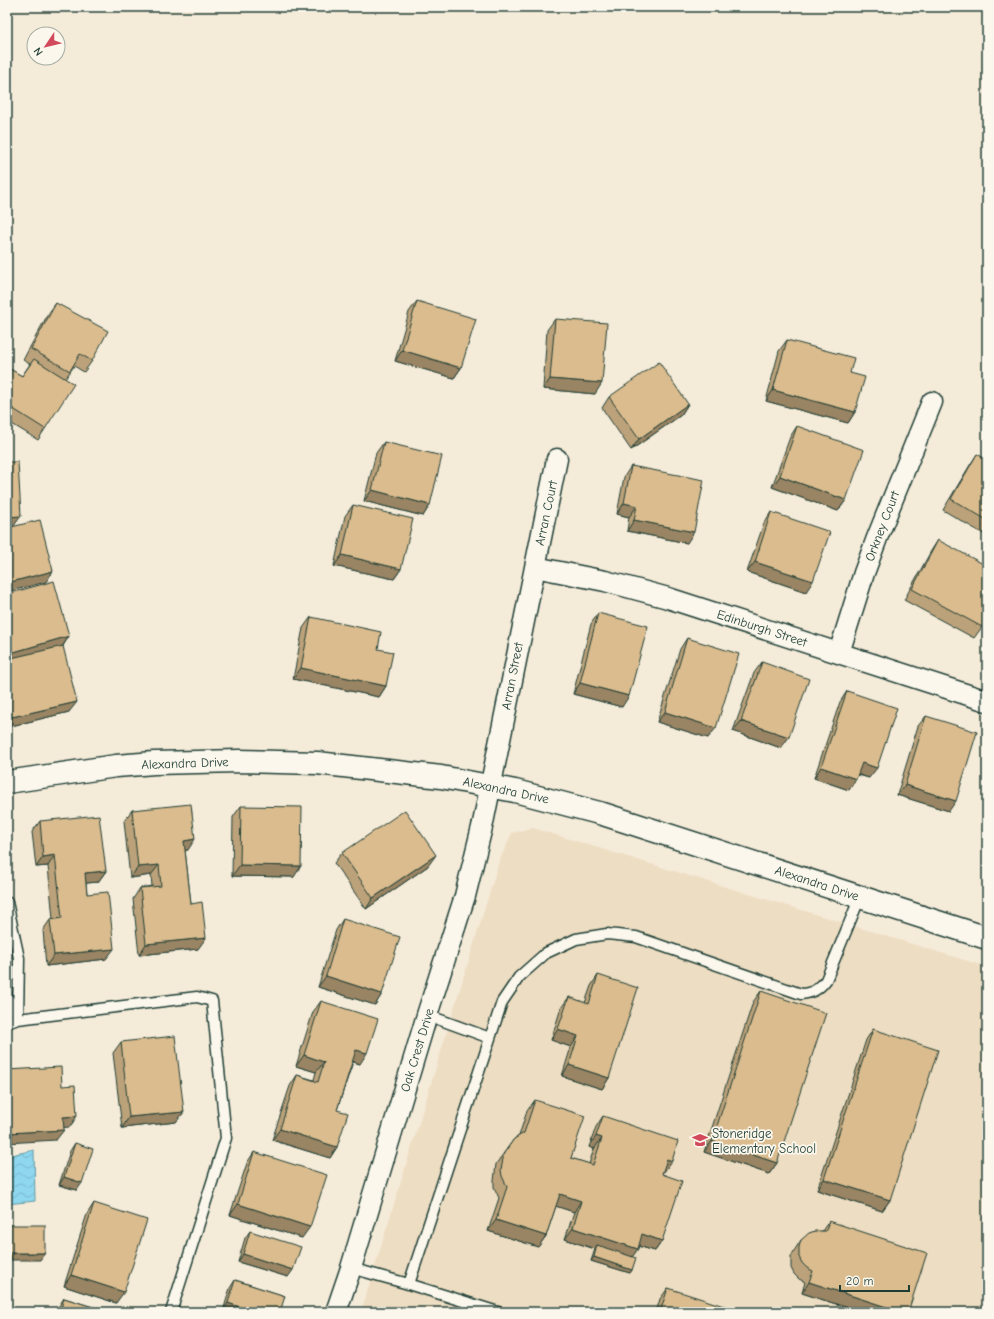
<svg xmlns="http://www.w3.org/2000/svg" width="994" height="1319" font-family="'Comic Neue',sans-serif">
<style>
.built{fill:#edddc2}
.water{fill:url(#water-waves);stroke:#6299a4}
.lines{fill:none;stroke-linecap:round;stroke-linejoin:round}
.service-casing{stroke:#1f3d34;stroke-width:13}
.minor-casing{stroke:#1f3d34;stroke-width:23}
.tertiary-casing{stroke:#1f3d34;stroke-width:25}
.service{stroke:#fbf7ec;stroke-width:10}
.minor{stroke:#fbf7ec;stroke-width:20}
.tertiary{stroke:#fbf7ec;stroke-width:22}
.wall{fill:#bca27a;stroke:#1f3d34}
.shaded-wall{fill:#998463;stroke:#1f3d34}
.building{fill:#dbbc8e;stroke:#1f3d34}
.labels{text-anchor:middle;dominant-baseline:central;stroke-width:3.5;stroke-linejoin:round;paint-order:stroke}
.street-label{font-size:13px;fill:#1f3d34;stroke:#fbf7ec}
.poi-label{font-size:13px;fill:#1f3d34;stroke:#fbf7ec;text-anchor:start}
</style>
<defs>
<pattern id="water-waves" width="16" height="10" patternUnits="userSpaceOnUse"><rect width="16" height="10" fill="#8ed7ef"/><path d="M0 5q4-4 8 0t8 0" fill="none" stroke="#7ab9ce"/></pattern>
</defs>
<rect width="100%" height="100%" fill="#f5ebd9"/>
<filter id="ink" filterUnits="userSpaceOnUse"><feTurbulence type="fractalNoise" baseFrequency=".025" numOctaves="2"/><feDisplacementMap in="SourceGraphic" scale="8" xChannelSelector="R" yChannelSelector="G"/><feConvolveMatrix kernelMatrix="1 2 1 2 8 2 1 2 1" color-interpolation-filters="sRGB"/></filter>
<g filter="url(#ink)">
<!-- built -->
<path class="built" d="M533 828 987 967V1312H361L499 862 512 833Z"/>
<!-- water -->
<path class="water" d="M34 1150 35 1201 7 1204V1156Z"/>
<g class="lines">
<defs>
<path id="service" d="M7 902 19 958 18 1019
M7 997 17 1017
M427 1015 490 1038
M7 1023 18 1019 197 997 212 1001 226 1138 171 1312
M351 1268 405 1283 498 1312
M409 1284 502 1002 519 977 546 953 576 939 607 934 636 937 801 994C813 993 819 989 826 980L860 897"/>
<path id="minor" d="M535 567 605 581 668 598 987 701
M839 653 864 573 877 538 932 402
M336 1312 351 1268 427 1015 465 896 483 823 557 459"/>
<path id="tertiary" d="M7 782 116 766 154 763 239 761 317 763 441 777 515 791 603 814 987 938"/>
</defs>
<!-- service casing -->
<use href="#service" class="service-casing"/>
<!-- minor casing -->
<use href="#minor" class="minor-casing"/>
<!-- tertiary casing -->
<use href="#tertiary" class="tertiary-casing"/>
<!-- service -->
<use href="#service" class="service"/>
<!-- minor -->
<use href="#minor" class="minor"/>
<!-- tertiary -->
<use href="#tertiary" class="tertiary"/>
</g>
<!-- wall -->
<path class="wall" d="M417 301 461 368 454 378 395 361 409 312Z
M56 303 92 361 84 372 74 366 65 379 45 429 38 440 7 421V373L10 369 22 376 30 364 23 360 48 314Z
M555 319 595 394 543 389 547 330Z
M787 340 850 373 855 412 848 423 766 401 779 351Z
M609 397 688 404 681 415 631 450 602 408Z
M797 426 846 500 838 511 772 487 790 437Z
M384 442 430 505 423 516 364 501 376 453Z
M977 454 987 460V536L943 510 970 465Z
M631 466 687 543 627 531 629 517 617 514 624 477Z
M353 505 401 569 394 579 334 566 345 516Z
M771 512 806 592 747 572 764 523Z
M938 540 982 627 974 638 904 600 931 551Z
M7 594 69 636 63 646 69 712 7 727Z
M598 613 622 707 573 694 591 624Z
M311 617 378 649 386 686 379 697 293 679 303 628Z
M687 638 708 738 657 722 680 649Z
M762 662 781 748 733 731 754 673Z
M847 691 869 778 858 775 856 779 849 790 814 778 840 702Z
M926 716 949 811 897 795 918 726Z
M241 806 294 877 232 876 233 817Z
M132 810 188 850H185L191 904 198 949 139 955 133 899 140 888 152 886 151 875 130 878 124 821Z
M40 821 106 871 98 882 86 883 87 894 106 959 46 966 43 930 50 920 53 919 48 866 36 867 32 832Z
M342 853 428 866 366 909 334 863Z
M343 919 382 994 375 1005 318 987 336 930Z
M598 975 609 1078 602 1089 562 1076 571 1047 551 1040 561 1008 569 997 585 1003 591 986Z
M761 991 777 1163 769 1174 704 1152 753 1002Z
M321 1001 360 1064 353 1062 337 1110V1147L330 1158 272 1140 290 1086 297 1075 314 1080 316 1072 296 1066 313 1012Z
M873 1029 890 1200 882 1211 817 1190 866 1040Z
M121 1042 184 1112 176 1122 122 1128 113 1053Z
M535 1100 571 1158 589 1164 594 1149 589 1147 596 1127 603 1116 664 1172 663 1171 662 1174V1241L655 1251 638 1246 632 1256V1270L630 1273 591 1261 595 1249 565 1239 574 1212 556 1206 546 1236 538 1247 488 1231 499 1198 494 1187V1181L496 1164 514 1139 519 1136 527 1111Z
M75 1143 77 1190 59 1185 70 1151Z
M254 1152 302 1238 230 1215 247 1163Z
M94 1203 116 1303 64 1286 87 1214Z
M829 1221 908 1312H861L802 1293 805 1282 799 1279 794 1274 791 1268V1257L794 1251 801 1240 822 1231Z
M250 1231 288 1277 238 1262 245 1238Z
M235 1280 285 1296 223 1311 230 1288Z
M668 1288 732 1312H656L660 1299Z
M64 1298 109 1312H56L57 1309Z"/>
<!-- shaded-wall -->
<path class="shaded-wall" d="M402 350 461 368 454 378 395 361Z
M550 379 602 383 595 394 543 389Z
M773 390 855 412 848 423 766 401Z
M688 404 681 415 631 450 639 439Z
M780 476 846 500 838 511 772 487Z
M372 490 430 505 423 516 364 501Z
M624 503 637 506 629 517 617 514Z
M21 516 13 527H7V517Z
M634 520 694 532 687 543 627 531Z
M342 555 401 569 394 579 334 566Z
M755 562 813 581 806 592 747 572Z
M53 571 46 582 7 592V583Z
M69 636 62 647 7 663V654Z
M301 668 386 686 379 697 293 679Z
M580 683 629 696 622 707 573 694Z
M77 702 69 712 7 727V724L12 717Z
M665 712 716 728 708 738 657 722Z
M741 721 789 737 781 748 733 731Z
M862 763 877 768 869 778 854 773Z
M821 767 856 779 849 790 814 778Z
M905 785 956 801 949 811 897 795Z
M195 839 188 850 176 851 184 841Z
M55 855 48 866 36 867 43 857Z
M436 855 428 866 366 909 373 898Z
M159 865 151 875 130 878 138 867Z
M240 865 301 866 294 877 232 876Z
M106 871 98 882 77 884 85 873Z
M206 938 198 949 139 955 146 944Z
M114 949 106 959 46 966 54 955Z
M326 976 382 994 375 1005 318 987Z
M558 1029 578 1036 571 1047 551 1040Z
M356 1050 367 1053 360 1064 349 1060Z
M304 1055 324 1062 316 1072 296 1066Z
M569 1065 609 1078 602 1089 562 1076Z
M184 1112 176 1122 122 1128 129 1117Z
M77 1116 70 1127 56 1128 63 1117Z
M280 1129 337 1147 330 1158 272 1140Z
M64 1130 56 1140 7 1143V1133Z
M596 1136 602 1138 594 1149 589 1147Z
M712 1141 777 1163 769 1174 704 1152Z
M667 1159 672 1161 664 1172 659 1170Z
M64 1177 82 1183 77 1190 59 1185Z
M824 1179 890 1200 882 1211 817 1190Z
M560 1194 581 1201 574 1212 552 1205Z
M238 1204 310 1227 302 1238 230 1215Z
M496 1220 546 1236 538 1247 488 1231Z
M573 1228 638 1249 630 1260 597 1245 595 1249 565 1239Z
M642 1234 662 1241 655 1251 635 1245Z
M7 1253H45L40 1260H7Z
M243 1254 293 1270 288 1277 238 1262Z
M594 1257 632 1270 630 1273 591 1261Z
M71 1275 124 1292 116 1303 64 1286Z
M809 1282 902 1312H861L802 1293Z
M228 1303 255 1312H227L223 1311Z"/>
<!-- building -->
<path class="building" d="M417 301 476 319 461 368 402 350Z
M56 303 108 331 92 361 80 354 70 371 31 349Z
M555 319 607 323 602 383 550 379Z
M787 340 854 358 850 373 865 377 855 412 773 390Z
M34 359 74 384 45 429 7 405V373L10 369 22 376Z
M659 362 688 404 639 439 609 397Z
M797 426 864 450 846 500 780 476Z
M384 442 442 456 430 505 372 490Z
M977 454 987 460V520L951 499Z
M7 462H18L21 516 7 517Z
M631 466 704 480 694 532 634 520 637 506 624 503Z
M353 505 413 519 401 569 342 555Z
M771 512 830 532 813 581 755 562Z
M40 520 53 571 7 583V528Z
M938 540 987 566V617L982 627 912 589Z
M54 581 69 636 7 654V594Z
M598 613 648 626 629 696 580 683Z
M311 617 381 632 378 649 393 652 386 686 301 668Z
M687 638 739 654 716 728 665 712Z
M63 646 77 702 12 717 7 699V659Z
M762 662 809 679 789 737 741 721Z
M847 691 897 708 877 768 862 763 856 779 821 767Z
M926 716 977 732 956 801 905 785Z
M191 804 195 839 184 841 191 904 202 902 206 938 146 944 140 888 161 886 159 865 138 867 132 810Z
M241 806 302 807 301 866 240 865Z
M405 810 436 855 373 898 342 853Z
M99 815 106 871 85 873 87 894 108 892 114 949 54 955 50 920 62 918 55 855 43 857 40 821Z
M343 919 400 937 382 994 326 976Z
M598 975 638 988 609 1078 569 1065 578 1036 558 1029 569 997 589 1004Z
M761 991 826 1013 777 1163 712 1141Z
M321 1001 378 1019 367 1053 356 1050 337 1110 348 1113 337 1147 280 1129 297 1075 318 1082 324 1062 304 1055Z
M873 1029 938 1050 890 1200 824 1179Z
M175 1036 184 1112 129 1117 121 1042Z
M61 1067 62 1086 75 1085 77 1116 63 1117 64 1130 7 1133V1070Z
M535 1100 585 1116 571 1158 593 1165 602 1138 596 1136 603 1116 678 1141 672 1161 667 1159 662 1174 682 1181 662 1241 642 1234 638 1249 573 1228 581 1201 560 1194 546 1236 496 1220 507 1187 502 1176 501 1170 504 1153 514 1139 524 1133Z
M75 1143 93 1149 82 1183 64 1177Z
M254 1152 327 1175 310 1227 238 1204Z
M94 1203 147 1220 124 1292 71 1275Z
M829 1221 927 1253 908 1312H902L809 1282 813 1271 807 1268 802 1263 799 1257V1247L801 1240 809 1233 815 1231H826Z
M7 1225H45V1253H7Z
M250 1231 301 1247 293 1270 243 1254Z
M597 1245 636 1258 632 1270 594 1257Z
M235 1280 285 1296 280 1312H255L228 1303Z
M668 1288 733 1309 732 1312H660Z
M64 1298 109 1312H60Z"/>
</g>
<!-- icons -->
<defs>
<symbol id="school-bare" viewBox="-9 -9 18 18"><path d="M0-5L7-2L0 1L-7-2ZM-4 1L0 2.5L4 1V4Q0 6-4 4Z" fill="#d1495b" stroke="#fbf7ec" stroke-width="2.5" paint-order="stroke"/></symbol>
</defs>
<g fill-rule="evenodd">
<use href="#school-bare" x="689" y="1129" width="22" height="22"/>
</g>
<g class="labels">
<!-- street labels -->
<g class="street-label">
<text transform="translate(546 513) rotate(-78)">Arran Court</text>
<text transform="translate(882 526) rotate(-69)">Orkney Court</text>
<text transform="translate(762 628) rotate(18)">Edinburgh Street</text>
<text transform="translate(512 676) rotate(-79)">Arran Street</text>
<text transform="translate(185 763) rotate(-2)">Alexandra Drive</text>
<text transform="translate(506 790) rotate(12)">Alexandra Drive</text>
<text transform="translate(817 883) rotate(18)">Alexandra Drive</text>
<text transform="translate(417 1050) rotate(-73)">Oak Crest Drive</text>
</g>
<!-- poi labels -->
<g class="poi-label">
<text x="712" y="1133">Stoneridge<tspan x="712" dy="15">Elementary School</tspan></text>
</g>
</g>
<!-- margin -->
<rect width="994" height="1319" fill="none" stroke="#fbf7ec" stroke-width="24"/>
<rect x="12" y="12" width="970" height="1295" fill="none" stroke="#1f3d34" stroke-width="1.5" filter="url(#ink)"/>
<!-- north arrow -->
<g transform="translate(46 46) rotate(235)"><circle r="19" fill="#fbf7ec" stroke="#a3ada2"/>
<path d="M0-3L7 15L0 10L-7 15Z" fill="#d1495b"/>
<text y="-6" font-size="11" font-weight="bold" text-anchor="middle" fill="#1f3d34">N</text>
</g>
<!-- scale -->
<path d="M840 1285v6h69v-6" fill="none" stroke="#1f3d34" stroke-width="2"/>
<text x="846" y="1285" font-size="12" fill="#1f3d34" stroke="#fbf7ec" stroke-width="3" paint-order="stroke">20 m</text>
</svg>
